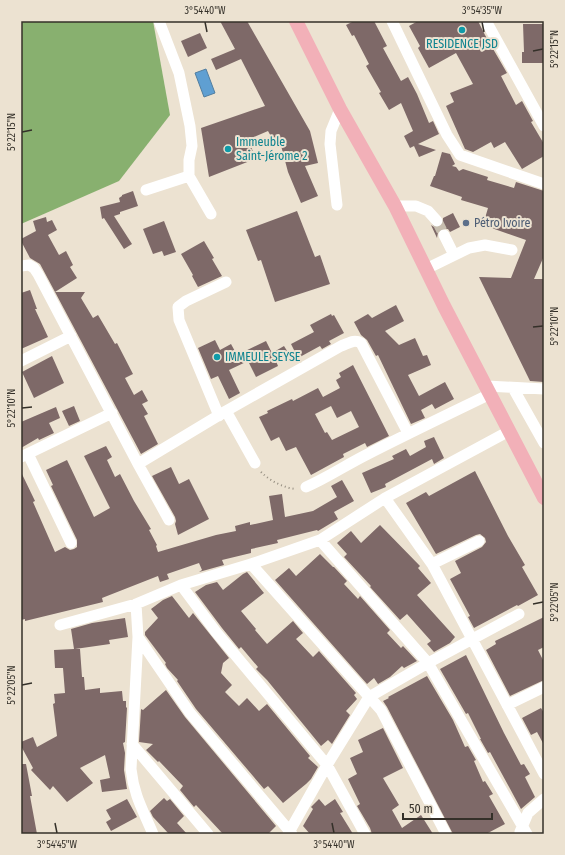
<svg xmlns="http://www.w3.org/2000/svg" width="565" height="855" font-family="'Fira Sans Condensed',sans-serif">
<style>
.forest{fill:#88b06f}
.water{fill:#5f9fd2;stroke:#527e9f}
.building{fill:#7e6968;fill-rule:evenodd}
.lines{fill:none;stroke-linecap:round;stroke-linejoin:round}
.minor-tunnel{stroke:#c7beaf;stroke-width:11;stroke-dasharray:11 5.5;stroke-linecap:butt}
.path{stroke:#958e81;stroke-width:2;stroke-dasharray:1 3;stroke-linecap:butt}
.minor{stroke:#fff;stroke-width:11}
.major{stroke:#f2b0b8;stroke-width:14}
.ticks{fill:none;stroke:#343029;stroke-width:1.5}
.culture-dot{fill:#0f9aa8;stroke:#ece2d1;stroke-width:1.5}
.service-dot{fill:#5c6f8a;stroke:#ece2d1;stroke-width:1.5}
.labels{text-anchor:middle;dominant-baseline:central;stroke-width:4;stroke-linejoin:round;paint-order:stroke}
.culture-label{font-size:12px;fill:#0d838f;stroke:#ece2d1;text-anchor:start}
.service-label{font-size:12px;fill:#4e5e75;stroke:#ece2d1;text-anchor:start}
.neatline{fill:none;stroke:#343029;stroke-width:1.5}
.ticks-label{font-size:10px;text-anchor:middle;fill:#343029}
</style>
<rect width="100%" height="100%" fill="#ece2d1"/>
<!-- forest -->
<path class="forest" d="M21 21H153L170 115 119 181 21 224Z"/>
<!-- water -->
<path class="water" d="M206 69 215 93 204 97 195 73Z"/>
<!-- building -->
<path class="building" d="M220 21H247L310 131 318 163 305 166 318 196 301 203 288 172 279 138 273 140 268 131 249 139 255 159 209 177 201 128 265 106 241 59 216 70 211 59 235 49Z
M354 21H374L387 46 383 48 401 81 408 77 417 94 429 123 433 121 439 134 418 144 436 150 419 157 414 146 410 148 404 136 413 131 401 103 389 110 379 93 381 92 366 66 369 64 354 35 352 36 346 25Z
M418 21H478L485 35 507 73 501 76 516 105 522 101 533 121 531 122 544 144V156L522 169 505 142 494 148 491 142 473 152 465 149 446 106 454 102 450 93 473 84 456 53 429 68 418 48 420 46 409 26Z
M523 24H544V63H522V52H524Z
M200 33 207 48 188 57 181 41Z
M442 152 450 154 455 164 452 166 456 167 459 171 463 169 488 177 487 180 514 188 516 182 544 191V256L534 279H544V382L530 381 479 277 511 278 526 240 483 225 488 208 461 200 462 197 430 186 434 176H435Z
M133 191 138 206 120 212V214L114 216 132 244 124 249 104 218 102 219 100 207 120 202 119 198 122 196V195Z
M297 211 315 257 320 255 330 284 275 302 261 260 258 261 246 230Z
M453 213 460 227 450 232 448 229H441L438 232 437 238 431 225 434 227 439 228 443 224V218Z
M46 217 47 222 52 220 57 230 48 235 59 255 66 251 73 265 70 267 77 278 55 292 40 264 30 258 21 241V239L36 231 33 221Z
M164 221 176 252 164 256 162 251 153 254 143 229Z
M204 241 214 258 212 259 222 276 198 287 192 276 193 275 181 254Z
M30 290 37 309H35L48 337 21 349V293Z
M55 292H85L81 298 93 318 98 315 115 344 117 343 133 374 125 378 134 395 142 390 148 401 142 404 148 414 144 416 158 444 141 454Z
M396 305 404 321 385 331 399 345 415 338 423 356 427 355 431 365 408 375 419 396 445 382 454 399 435 409 432 404 421 410 425 418 411 424 378 355 376 356 367 340 361 335 354 322 368 314 372 318Z
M331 314 332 316 334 315 344 333 329 341 331 344 322 349 320 346 298 358 291 344 314 332 310 325Z
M215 340 220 350 231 344 237 355 266 341 272 353 284 346 289 354 276 361 278 366 256 377 248 361 229 370 240 393 229 399 218 376 211 379 198 348Z
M52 356 64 383 34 398 22 372Z
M353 365 389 436 367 447 365 443 343 454 344 457 311 475 296 447 286 451 279 437 271 441 259 417 268 413 267 411 292 399 293 401 318 388 323 397 340 388 336 380 341 377 339 373ZM331 406 337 418 351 411 359 427 332 440 327 432 325 433 315 414Z
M74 406 80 421 69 426 62 411Z
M56 407 60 418 49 423 54 433 39 440 38 438 21 448V422Z
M434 437 444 458 434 464 432 459 385 484 386 487 371 493 362 473 394 459 392 456 406 449 410 456 426 447 424 441Z
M106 446 112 457 107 460 115 477 120 474 134 501 151 529 149 530 157 545 156 546 158 552 216 535 236 531 235 526 250 522V525L273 520 269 496 282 494 285 517 313 511 337 497 331 486 342 480 354 501 334 512 338 519 318 531 317 530 277 540 278 543 251 549V553L222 560 224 565 199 572 202 570 199 563 167 574 169 579 160 582 158 576 102 598 103 602 25 621V619L21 620V472L35 501 33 502 55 552 65 547 70 550 74 549 77 547V540L51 486 53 485 46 470 67 460 94 517 110 508 84 456Z
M171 467 179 484 189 479 209 519 178 535 175 524 176 521 175 517 152 476Z
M475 471 508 536 525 565 522 567 538 595 518 606 517 605 474 628 468 617 470 616 450 579 461 573 455 561 482 547 486 542 485 538 480 534 476 535 436 554 406 503 426 492 429 496Z
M380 525 420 566 418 568 431 583 417 595 455 637 450 643 434 652 427 644 431 641 407 614 400 620 370 587 371 586 344 557 347 554 337 543 351 531 361 543Z
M320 554 333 567H334L347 581 344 584 358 599 360 596 390 630 387 633 401 648 403 646 417 661 404 668 402 666 390 677 378 684 374 678 367 684 275 580 289 568 296 576Z
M247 572 264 593 241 611 256 629 255 630 267 644 293 621 303 633 296 639 313 657 319 651 356 693 354 695 357 699 346 711 350 715 332 744 328 740 321 746 267 680 256 669 258 667 241 647 239 649 222 628 195 592 206 585 217 582 223 590 243 574Z
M172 596 189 618 193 613 229 658 223 663 221 673 232 685 225 692 239 706 247 698 259 711 267 704 310 756 308 758 318 767 311 779 306 784 283 803 268 786 264 789 196 709 177 681 178 680 167 668 165 664 166 663 145 635V632L158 618 151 609 163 600Z
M544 617V647L538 650 544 662V680L510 696 486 650 496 644 495 641Z
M125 618 128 637 109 640 110 644 75 649H80L82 677H84L85 690 100 688V693L122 691 123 701H126V707L127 708 125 742 123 743 125 753 124 770 127 789 102 792 100 780 110 778 105 755 80 768 93 783 67 802 53 786 50 790 31 770 33 768 21 746V742L33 737 37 747 57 736 53 704 55 703 54 694 65 693 63 668H55L54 650 74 649 71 629 92 623Z
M466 655 504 733 521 765 524 764 530 774 525 777 535 797 521 809 490 752 488 753 480 739H481L468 713 466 714 440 669Z
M427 676 453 720 465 747 468 746 476 760 474 761 483 782 485 781 493 794 489 796 505 824 486 834H453L387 707 383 701 389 698 388 697Z
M166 690 185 717 276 826 268 834H223L196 805 194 807 180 790 183 786 159 761 158 762 146 750 153 744 139 742 141 709 143 710Z
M541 708 544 713V745L537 732 531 735 522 718Z
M383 728 403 768 383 778 399 805 392 810 402 828 421 815 433 834H372L370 828 357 806 360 804 348 779 357 774 350 758 363 752 358 740Z
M21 764H26L32 796H30L37 834H21Z
M164 798 167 801 170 799 184 816 177 823 187 834H169L153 817 150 811Z
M127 799 137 817 111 831 106 822 111 819 106 810Z
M319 799 325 806 335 799 343 812 340 813 353 834H310L303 826 313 809 311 807Z"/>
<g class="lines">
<!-- minor-tunnel -->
<path class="minor-tunnel" d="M437 221 444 235"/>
<!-- path -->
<path class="path" d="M261 472C270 481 284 488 296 489"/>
<!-- minor -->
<path class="minor" d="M159 21 179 73 190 126 192 146 189 160V176L211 214
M392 21 447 135 460 155 544 184
M486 21 544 126
M146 190 189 176
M337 205 330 144 331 131 340 109
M395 206H416L428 211 437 221
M444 235 454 255
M21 266 29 265 34 268 38 274 138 464 169 520
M426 269 469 248 485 245 512 250
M21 361 71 336
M487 386 544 389
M513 388 544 443
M226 411 255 463
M219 416 179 320 178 307 186 301 226 282
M28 454 71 543
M21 457 112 413
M138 464 226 411 341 346C349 343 354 339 361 343L408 433
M306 487C327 478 346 465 366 455 407 434 449 414 490 394
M385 498 432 564 544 774
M320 540 428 663 527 834
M251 564 381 710 446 834
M432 564 479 541
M181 585 216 632 327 765 365 834
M136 604 138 637 131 769C134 796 143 810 153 834
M60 625 136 604 181 585 251 564 320 540 385 498 509 431
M138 637 190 713 292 834
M507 705 544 687
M132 744 208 834
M520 832 528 813 544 799
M288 834 327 765 369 697 428 663 519 614"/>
<!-- major -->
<path class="major" d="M296 21 340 109 395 206 444 306 544 498"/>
</g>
<!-- ticks -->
<path class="ticks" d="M205 22 207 32M482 22 484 32M533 51 543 49M22 132 32 130M533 327 543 326M22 408 32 407M533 604 543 602M22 685 32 683M55 823 57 833M332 823 334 833"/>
<!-- markers -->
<g class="culture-dot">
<circle cx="462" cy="30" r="4"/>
<circle cx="228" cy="149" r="4"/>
<circle cx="217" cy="357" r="4"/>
</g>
<circle class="service-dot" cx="466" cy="223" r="4"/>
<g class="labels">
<!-- culture labels -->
<g class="culture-label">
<text x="462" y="44" text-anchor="middle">RESIDENCE JSD</text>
<text x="236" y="142">Immeuble<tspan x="236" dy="14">Saint-Jérome 2</tspan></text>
<text x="225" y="357">IMMEULE SEYSE</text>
</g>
<!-- service labels -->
<g class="service-label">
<text x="474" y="223">Pétro Ivoire</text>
</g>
</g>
<!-- border -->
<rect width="565" height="855" fill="none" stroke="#ece2d1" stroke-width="44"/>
<!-- scale -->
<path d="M403 813v6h89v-6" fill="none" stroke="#343029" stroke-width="2"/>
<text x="409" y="813" font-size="12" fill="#343029" stroke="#ece2d1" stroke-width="3" paint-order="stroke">50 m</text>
<rect x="22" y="22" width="521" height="811" class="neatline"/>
<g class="ticks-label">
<text x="205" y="14">3°54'40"W</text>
<text x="482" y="14">3°54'35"W</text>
<text transform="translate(554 49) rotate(-90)" y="4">5°22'15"N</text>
<text transform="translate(11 132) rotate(-90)" y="4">5°22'15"N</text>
<text transform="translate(554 326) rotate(-90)" y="4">5°22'10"N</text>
<text transform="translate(11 408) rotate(-90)" y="4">5°22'10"N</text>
<text transform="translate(554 602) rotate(-90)" y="4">5°22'05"N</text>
<text transform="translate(11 685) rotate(-90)" y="4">5°22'05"N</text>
<text x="57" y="848">3°54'45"W</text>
<text x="334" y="848">3°54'40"W</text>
</g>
</svg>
